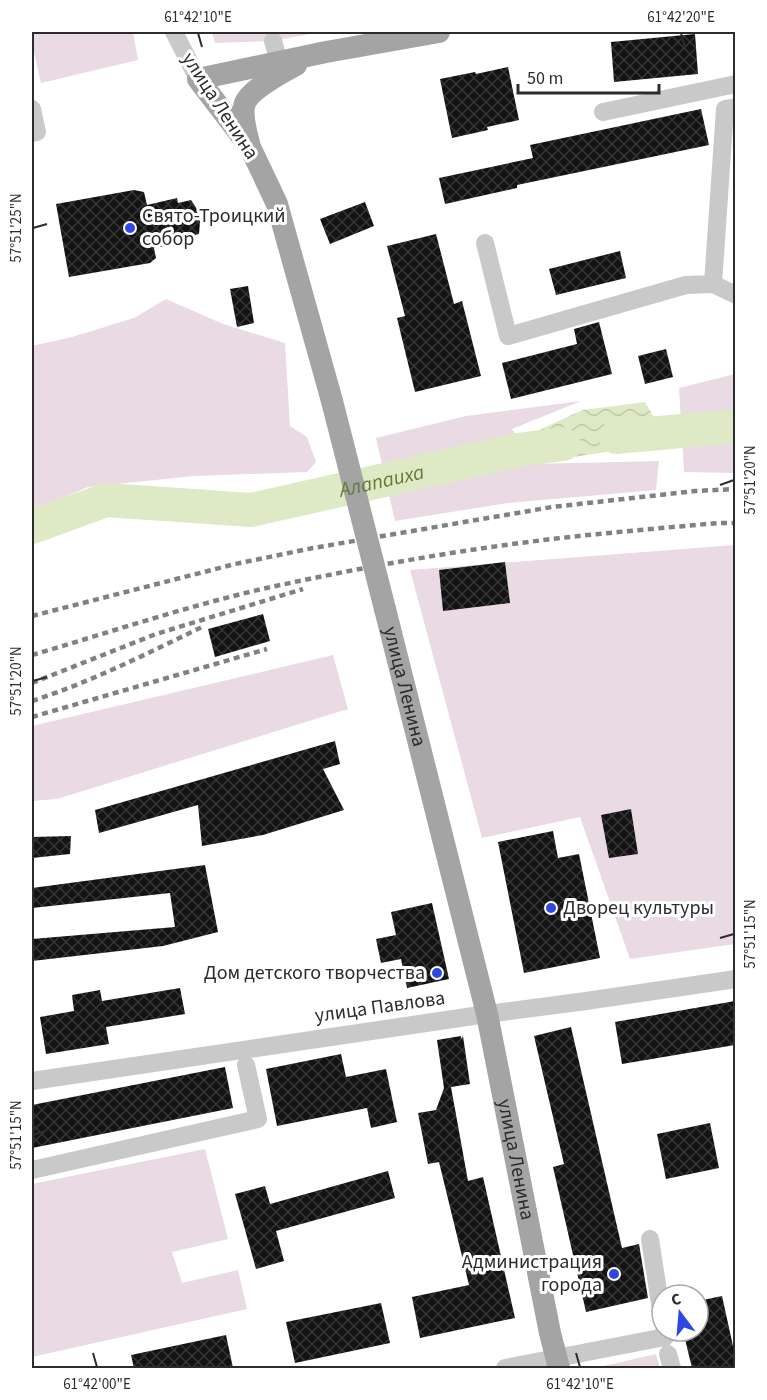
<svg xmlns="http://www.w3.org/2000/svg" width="767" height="1400" font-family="'Source Sans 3',sans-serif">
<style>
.green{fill:#eadae4}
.water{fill:url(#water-waves)}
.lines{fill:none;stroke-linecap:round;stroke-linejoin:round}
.river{stroke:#deeac5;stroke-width:34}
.building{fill:url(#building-cross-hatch)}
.minor{stroke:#c9c9c9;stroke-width:18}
.major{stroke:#a4a4a4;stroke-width:22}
.rail{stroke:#818181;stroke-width:4.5;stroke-dasharray:6 4.5;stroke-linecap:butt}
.major-bridge{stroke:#a4a4a4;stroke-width:22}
.ticks{fill:none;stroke:#2c2c2c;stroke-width:2}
.poi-dot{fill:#2f48e3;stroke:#fff;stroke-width:2}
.labels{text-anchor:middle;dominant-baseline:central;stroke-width:6;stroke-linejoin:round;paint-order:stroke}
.street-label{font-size:20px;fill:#2c2c2c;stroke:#fff}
.poi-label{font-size:20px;fill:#2c2c2c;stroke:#fff;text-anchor:start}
.water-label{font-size:21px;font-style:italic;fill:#647a36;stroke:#fff}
.neatline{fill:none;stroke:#2c2c2c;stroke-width:2}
.ticks-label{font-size:15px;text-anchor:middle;fill:#2c2c2c}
</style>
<defs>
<pattern id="water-waves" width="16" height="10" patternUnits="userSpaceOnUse" patternTransform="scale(1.5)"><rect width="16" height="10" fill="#deeac5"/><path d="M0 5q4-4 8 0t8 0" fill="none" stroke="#bfc9a9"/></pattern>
<pattern id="building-cross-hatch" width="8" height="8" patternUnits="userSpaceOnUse" patternTransform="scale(1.5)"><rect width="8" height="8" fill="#131313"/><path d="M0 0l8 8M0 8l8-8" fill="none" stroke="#363636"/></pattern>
</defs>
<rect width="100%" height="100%" fill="#fff"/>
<!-- green -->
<path class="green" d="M32 32H133L138 60 41 83 32 43Z
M212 32H320L273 41 215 43Z
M166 299 223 324 285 343 290 426 307 437 316 462 307 472 194 476 88 487 32 511V346L72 337 134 318Z
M735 374V473L684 472 679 388Z
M581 401 512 429 532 464 659 461 656 490 508 503 395 521 376 438 466 416Z
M735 545V944L630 959 580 817 482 838 410 570Z
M333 655 348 709 57 799 32 801V726Z
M205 1149 228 1239 172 1252 182 1283 238 1270 247 1309 32 1357V1184Z
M656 1354 660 1368H595Z"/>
<!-- water -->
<path class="water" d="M645 402 663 433 653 445 573 457 518 450 541 429 583 410Z"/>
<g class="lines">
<!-- river -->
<g class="river">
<path d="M616 437 736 426"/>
<path id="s1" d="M32 527 106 500 251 510 518 450 563 444"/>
</g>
</g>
<!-- building -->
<path class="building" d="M695 34 698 74 614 82 611 42Z
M508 67 519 120 487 127 488 130 452 138 440 79 475 72 476 74Z
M701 109 709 145 517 185V188L445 204 439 178 533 158 530 145Z
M134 190 144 192 147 205 177 198 178 203 191 200 197 209 200 222 199 234 185 237 186 242 154 248 156 258 150 263 69 277 56 204Z
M365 202 374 226 330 244 320 219Z
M436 234 454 304 462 301 481 376 415 392 397 318 405 316 387 246Z
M620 251 626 278 556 295 549 269Z
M248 286 254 323 237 327 230 289Z
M599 322 612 374 511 399 502 363 577 344 574 329Z
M666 349 673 377 645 384 638 356Z
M505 562 510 603 443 611 439 570Z
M263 614 270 641 215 657 208 629Z
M335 741 340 764 323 769 344 810 263 835 202 846 198 805 99 833 95 810Z
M631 809 638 854 609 858 601 815Z
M553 831 558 858 579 854 600 958 524 973 498 842Z
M71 836 70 854 32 858V837Z
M205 865 218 932 163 946 32 961V939L175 927 170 893 32 908V888Z
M432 903 449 979 407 988 401 959 381 963 376 939 396 935 391 912Z
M180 988 185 1014 106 1027 109 1044 46 1054 40 1017 74 1011 72 995 100 990 102 1001Z
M735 1001V1045L622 1064 615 1022Z
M571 1027 622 1248 639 1244 648 1298 586 1312 553 1167 564 1164 534 1036Z
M461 1036V1039L463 1036 470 1084 451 1087 468 1181 483 1177 515 1318 420 1338 412 1297 469 1285 439 1162 428 1164 418 1113 436 1110 444 1088 437 1040Z
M341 1054 346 1077 386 1069 397 1122 371 1128 367 1108 277 1126 266 1069Z
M225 1067 233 1108 32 1148V1105Z
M710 1123 719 1168 666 1179 657 1134Z
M388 1171 395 1198 276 1231 284 1261 256 1269 235 1194 265 1186 270 1204Z
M722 1296 735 1355V1368H692L683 1331H698V1301Z
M381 1303 390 1343 295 1363 286 1322Z
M226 1335 233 1368H134L131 1355Z"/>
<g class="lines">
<!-- minor -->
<path class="minor" d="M174 32 198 79
M273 41 279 62
M32 109 37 132 32 133
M603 112 736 84
M485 243 508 336 686 285 713 284 736 295
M713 284 725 109 736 107
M32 1081 487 1014 586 1001 736 979
M32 1170 258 1119 246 1065
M650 1239 662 1317
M668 1354 672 1368
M505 1368 665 1337 664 1331"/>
<!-- major -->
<g class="major">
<path d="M249 143C246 131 240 112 246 101 253 88 283 72 296 65"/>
<path d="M332 401 277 204 250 147 198 79 326 52 439 32"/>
<path id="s2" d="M385 609 487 1014 550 1333 559 1368"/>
</g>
<!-- rail -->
<path class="rail" d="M32 616 235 564 313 548 552 507 695 491 736 489
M32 655C111 632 190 605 271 587 373 565 476 547 579 536 626 531 673 527 719 523H736
M32 683 156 634 303 589
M32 701C91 682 146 654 202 627
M32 717 267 649"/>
<!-- major-bridge -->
<path class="major-bridge" d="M332 401 385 609"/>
</g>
<!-- ticks -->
<path class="ticks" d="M198 33 202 47M681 33 685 47M33 228 47 224M720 485 734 480M33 681 47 677M720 938 734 934M33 1135 47 1130M93 1353 97 1367M576 1353 580 1367"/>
<!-- markers -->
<g class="poi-dot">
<circle cx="130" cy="228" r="6"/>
<circle cx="551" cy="908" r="6"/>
<circle cx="437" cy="973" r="6"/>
<circle cx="614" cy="1274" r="6"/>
</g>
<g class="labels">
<!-- street labels -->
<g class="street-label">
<text transform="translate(220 106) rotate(57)">улица Ленина</text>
<text stroke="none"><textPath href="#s2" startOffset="80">улица Ленина</textPath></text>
<text transform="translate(380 1007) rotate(-8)">улица Павлова</text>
<text stroke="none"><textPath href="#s2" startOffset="566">улица Ленина</textPath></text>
</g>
<!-- poi labels -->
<g class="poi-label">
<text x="142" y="216">Свято-Троицкий<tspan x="142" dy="23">собор</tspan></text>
<text x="563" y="908">Дворец культуры</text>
<text x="425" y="973" text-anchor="end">Дом детского творчества</text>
<text x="602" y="1262" text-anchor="end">Администрация<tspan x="602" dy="23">города</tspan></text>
</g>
<!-- water labels -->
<g class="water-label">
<text stroke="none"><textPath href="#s1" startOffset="358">Алапаиха</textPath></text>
</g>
</g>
<!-- border -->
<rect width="767" height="1400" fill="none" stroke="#ffffff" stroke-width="66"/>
<!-- north arrow -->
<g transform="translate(680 1313) rotate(344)"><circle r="28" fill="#ffffff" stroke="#ababab" stroke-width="1.5"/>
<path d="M0-4.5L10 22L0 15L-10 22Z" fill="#2f48e3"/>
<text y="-9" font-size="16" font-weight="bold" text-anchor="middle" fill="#2c2c2c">С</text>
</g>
<!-- scale -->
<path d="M518 84v9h141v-9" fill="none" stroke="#2c2c2c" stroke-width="3"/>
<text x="527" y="84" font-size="18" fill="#2c2c2c" stroke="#ffffff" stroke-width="4.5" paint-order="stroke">50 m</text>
<rect x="33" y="33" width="701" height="1334" class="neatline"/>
<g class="ticks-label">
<text x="198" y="22">61°42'10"E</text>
<text x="681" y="22">61°42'20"E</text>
<text transform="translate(16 228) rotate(-90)" y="5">57°51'25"N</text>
<text transform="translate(750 480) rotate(-90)" y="5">57°51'20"N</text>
<text transform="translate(16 681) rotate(-90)" y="5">57°51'20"N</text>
<text transform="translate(750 934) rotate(-90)" y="5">57°51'15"N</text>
<text transform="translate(16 1135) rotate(-90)" y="5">57°51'15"N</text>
<text x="97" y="1389">61°42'00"E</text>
<text x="580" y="1389">61°42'10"E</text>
</g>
</svg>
